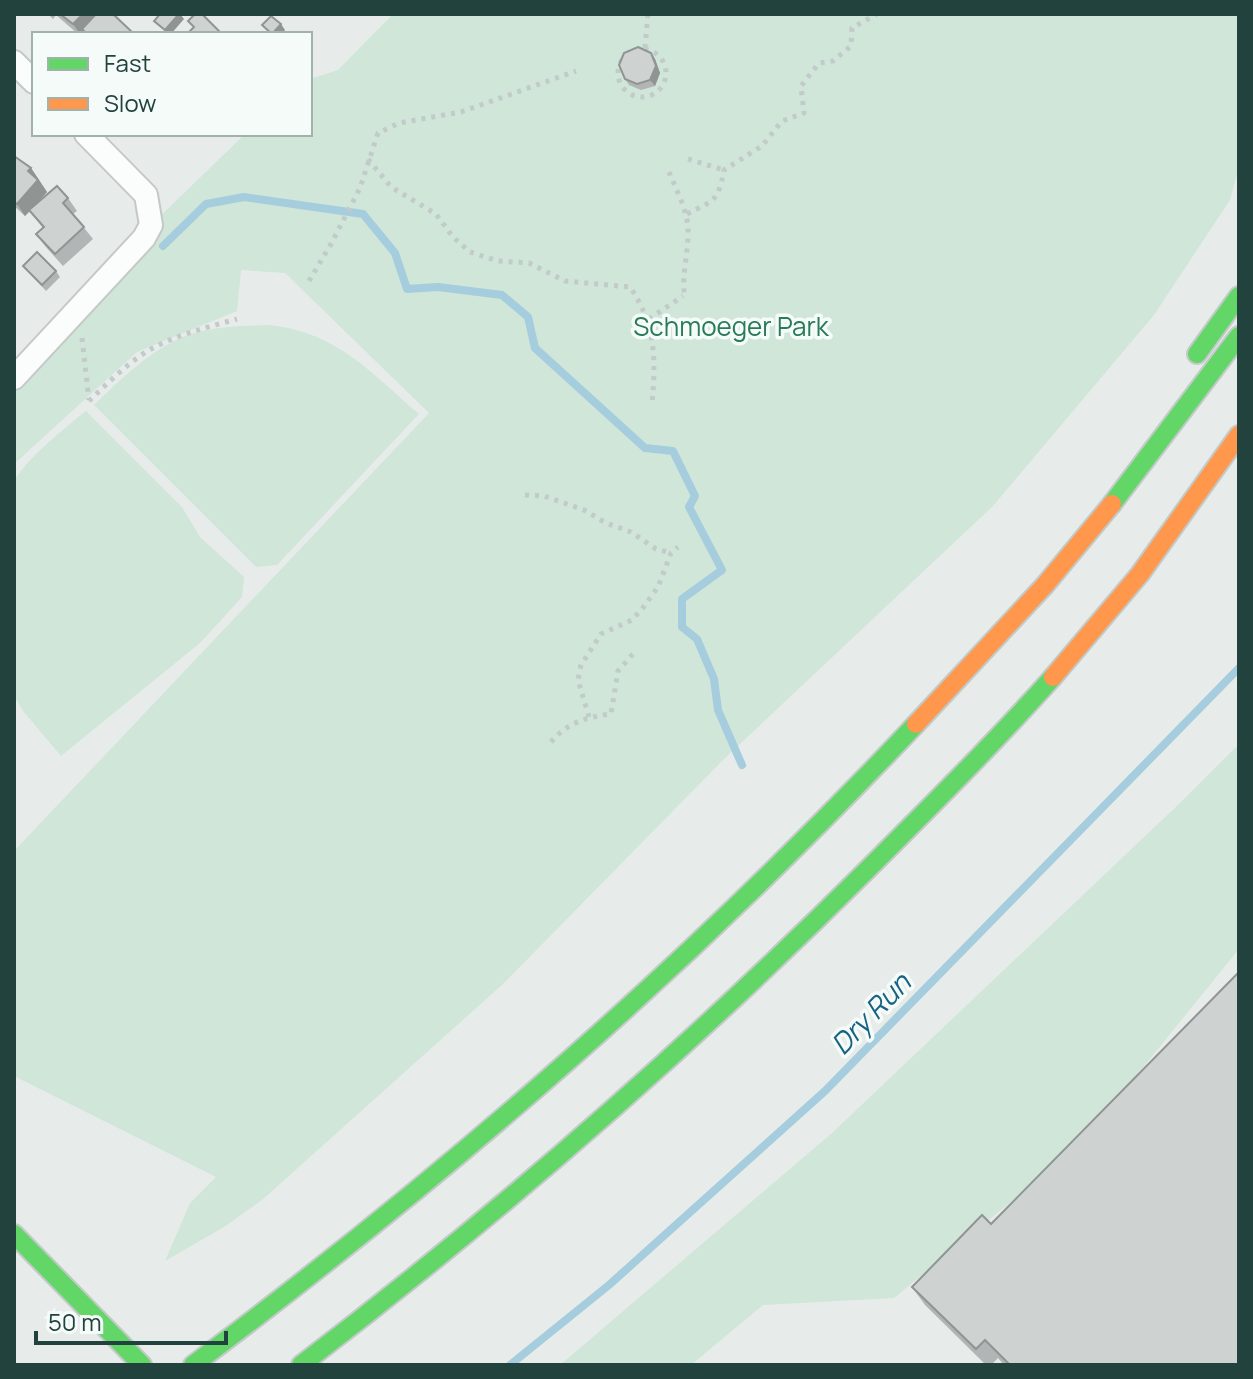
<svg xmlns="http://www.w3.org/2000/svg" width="1253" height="1379" font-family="Manrope,sans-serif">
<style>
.green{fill:#cfe6d9}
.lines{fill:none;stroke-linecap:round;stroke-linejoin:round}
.stream{stroke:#a5cddd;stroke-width:8}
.street-casing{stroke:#c4c9c8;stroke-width:26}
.fast-casing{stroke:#c2cac8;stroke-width:22}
.slow-casing{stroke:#c2cac8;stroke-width:22}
.path{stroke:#c2cbca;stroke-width:5;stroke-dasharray:4 6;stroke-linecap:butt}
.street{stroke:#fbfcfc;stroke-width:22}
.fast{stroke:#63d668;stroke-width:18}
.slow{stroke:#ff974d;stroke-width:18}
.wall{fill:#b1b5b5}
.shaded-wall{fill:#909493}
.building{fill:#ced3d2;stroke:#909493;stroke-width:2}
.labels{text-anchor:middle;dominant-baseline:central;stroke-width:7;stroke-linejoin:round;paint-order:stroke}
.park-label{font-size:26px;fill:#297c55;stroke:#f5fbf9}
.water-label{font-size:28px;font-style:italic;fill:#176283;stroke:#f5fbf9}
</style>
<rect width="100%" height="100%" fill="#e7eceb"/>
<!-- green -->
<path class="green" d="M393 14H1239V168L1230 200 1154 315 993 506 723 760 503 984 262 1200 224 1227 165 1261 190 1203 216 1177 14 1076V851L429 413 285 273 241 270 237 311 137 352 14 464V386L151 225 245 134H310V79L338 70Z
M269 325C337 332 370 372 419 414L277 565 256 567 94 405C120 380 149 351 183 337 209 326 242 326 269 325Z
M86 411 182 507 200 537 244 577 242 597 200 643 61 756 23 711 14 695V480C34 452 60 432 86 411Z
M1239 744V949L1081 1144 894 1298 763 1305 691 1365H560L832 1133 1181 802Z"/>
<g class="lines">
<!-- stream -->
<path class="stream" d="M163 246 206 204 244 197 363 214 395 253 407 289 438 287 502 295 528 317 535 348 645 448 673 451 695 496 689 507 722 570 682 599V627L697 639 714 679 718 710 742 765
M510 1365 609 1285 825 1091 1239 668"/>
<defs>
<path id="street" d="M14 62 34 82
M14 378 144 238 151 225 146 195 86 134"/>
<path id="fast" d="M1197 354 1239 296
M1112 504 1239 336
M14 1234 142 1365
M193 1365C455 1169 692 962 916 724
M301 1365C503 1211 693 1044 873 864 934 803 995 742 1053 677"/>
<path id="slow" d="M1053 677 1140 574 1239 435
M916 724 1045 585 1112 504"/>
</defs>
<!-- street casing -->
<use href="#street" class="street-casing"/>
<!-- fast casing -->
<use href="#fast" class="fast-casing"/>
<!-- slow casing -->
<use href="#slow" class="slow-casing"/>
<!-- path -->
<path class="path" d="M645 48 648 14
M618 73a24 24 0 1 1 48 0a24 24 0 1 1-48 0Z
M368 159 391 187 436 214 453 237 470 252 498 261 529 263 565 281 630 287C656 325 656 359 652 404
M688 159 724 170
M669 172C677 192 689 212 688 234 688 255 681 277 685 298
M687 214C714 200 718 202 724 170L762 146 782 121 804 113 801 86 819 63 833 61 851 46 852 28 877 14
M309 281 331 244 360 188 378 133 399 123 461 112 576 71
M649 319 683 296
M82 338 89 400
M89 401C109 382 129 361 153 348 179 334 208 327 237 319
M525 495 544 496 584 510 606 523 631 532 656 549 671 553
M589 717 578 680 581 665 601 634 632 620 642 609 658 587 671 553 678 547
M551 742C567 723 586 717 611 714L618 671 633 654"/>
<!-- street -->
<use href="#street" class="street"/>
<!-- fast -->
<use href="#fast" class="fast"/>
<!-- slow -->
<use href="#slow" class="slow"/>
</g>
<!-- wall -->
<path class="wall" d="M48 14H113L133 34H78L56 15 53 19Z
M651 53 655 59 660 73 655 86 641 90 629 85 625 79Z
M14 156 31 168 47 192 34 207 68 198 77 211 73 214 93 239 63 266 45 246 36 234 43 228 30 211 25 216 14 206Z
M23 266 56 271 60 277 46 291Z
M991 1224 1239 1365H1004L998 1358 991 1365H986L925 1305 912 1287Z"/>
<!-- shaded-wall -->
<path class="shaded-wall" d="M83 14H96L82 29 85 33 80 34 73 24Z
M179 14H180L184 19 171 34H167L165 30Z
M281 24 285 30 282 34H272Z
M651 53 655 59 660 73 655 86 650 80Z
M31 168 47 192 25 216 17 204 28 171Z"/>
<!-- building -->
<path class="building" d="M60 14H83L73 24Z
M96 14H113L132 32 130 34H87L82 29Z
M160 14H179L165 30 154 21Z
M195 14H202L222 34H187L194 27 188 21Z
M271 16 281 24 272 34 262 25Z
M638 47 651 53 656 66 650 80 637 84 625 79 619 65 624 53Z
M14 156 31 168 28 171 38 180 17 204 14 202Z
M57 186 68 198 63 203 84 227 55 254 36 234 44 227 29 210Z
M37 252 56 271 42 285 23 266Z
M1239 972V1365H1010L985 1340 976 1349 912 1287 982 1215 991 1224Z"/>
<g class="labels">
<!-- park labels -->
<g class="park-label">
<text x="731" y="326">Schmoeger Park</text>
</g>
<!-- water labels -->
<g class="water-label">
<text transform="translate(870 1013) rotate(-46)">Dry Run</text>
</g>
</g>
<!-- border -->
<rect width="1253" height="1379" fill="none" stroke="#22423e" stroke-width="32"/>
<!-- legend -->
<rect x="32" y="32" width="280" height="104" fill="#f5fbf9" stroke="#a1b1ae" stroke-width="2"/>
<rect x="48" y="58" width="40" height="12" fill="#63d668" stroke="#a1b1ae" stroke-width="2"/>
<text x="104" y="72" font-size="24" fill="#22423e">Fast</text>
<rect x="48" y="98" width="40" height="12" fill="#ff974d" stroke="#a1b1ae" stroke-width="2"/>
<text x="104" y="112" font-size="24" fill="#22423e">Slow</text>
<!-- scale -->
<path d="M36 1331v12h190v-12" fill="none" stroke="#22423e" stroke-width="4"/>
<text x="48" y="1331" font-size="24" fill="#22423e" stroke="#f5fbf9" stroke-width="6" paint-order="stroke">50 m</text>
</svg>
